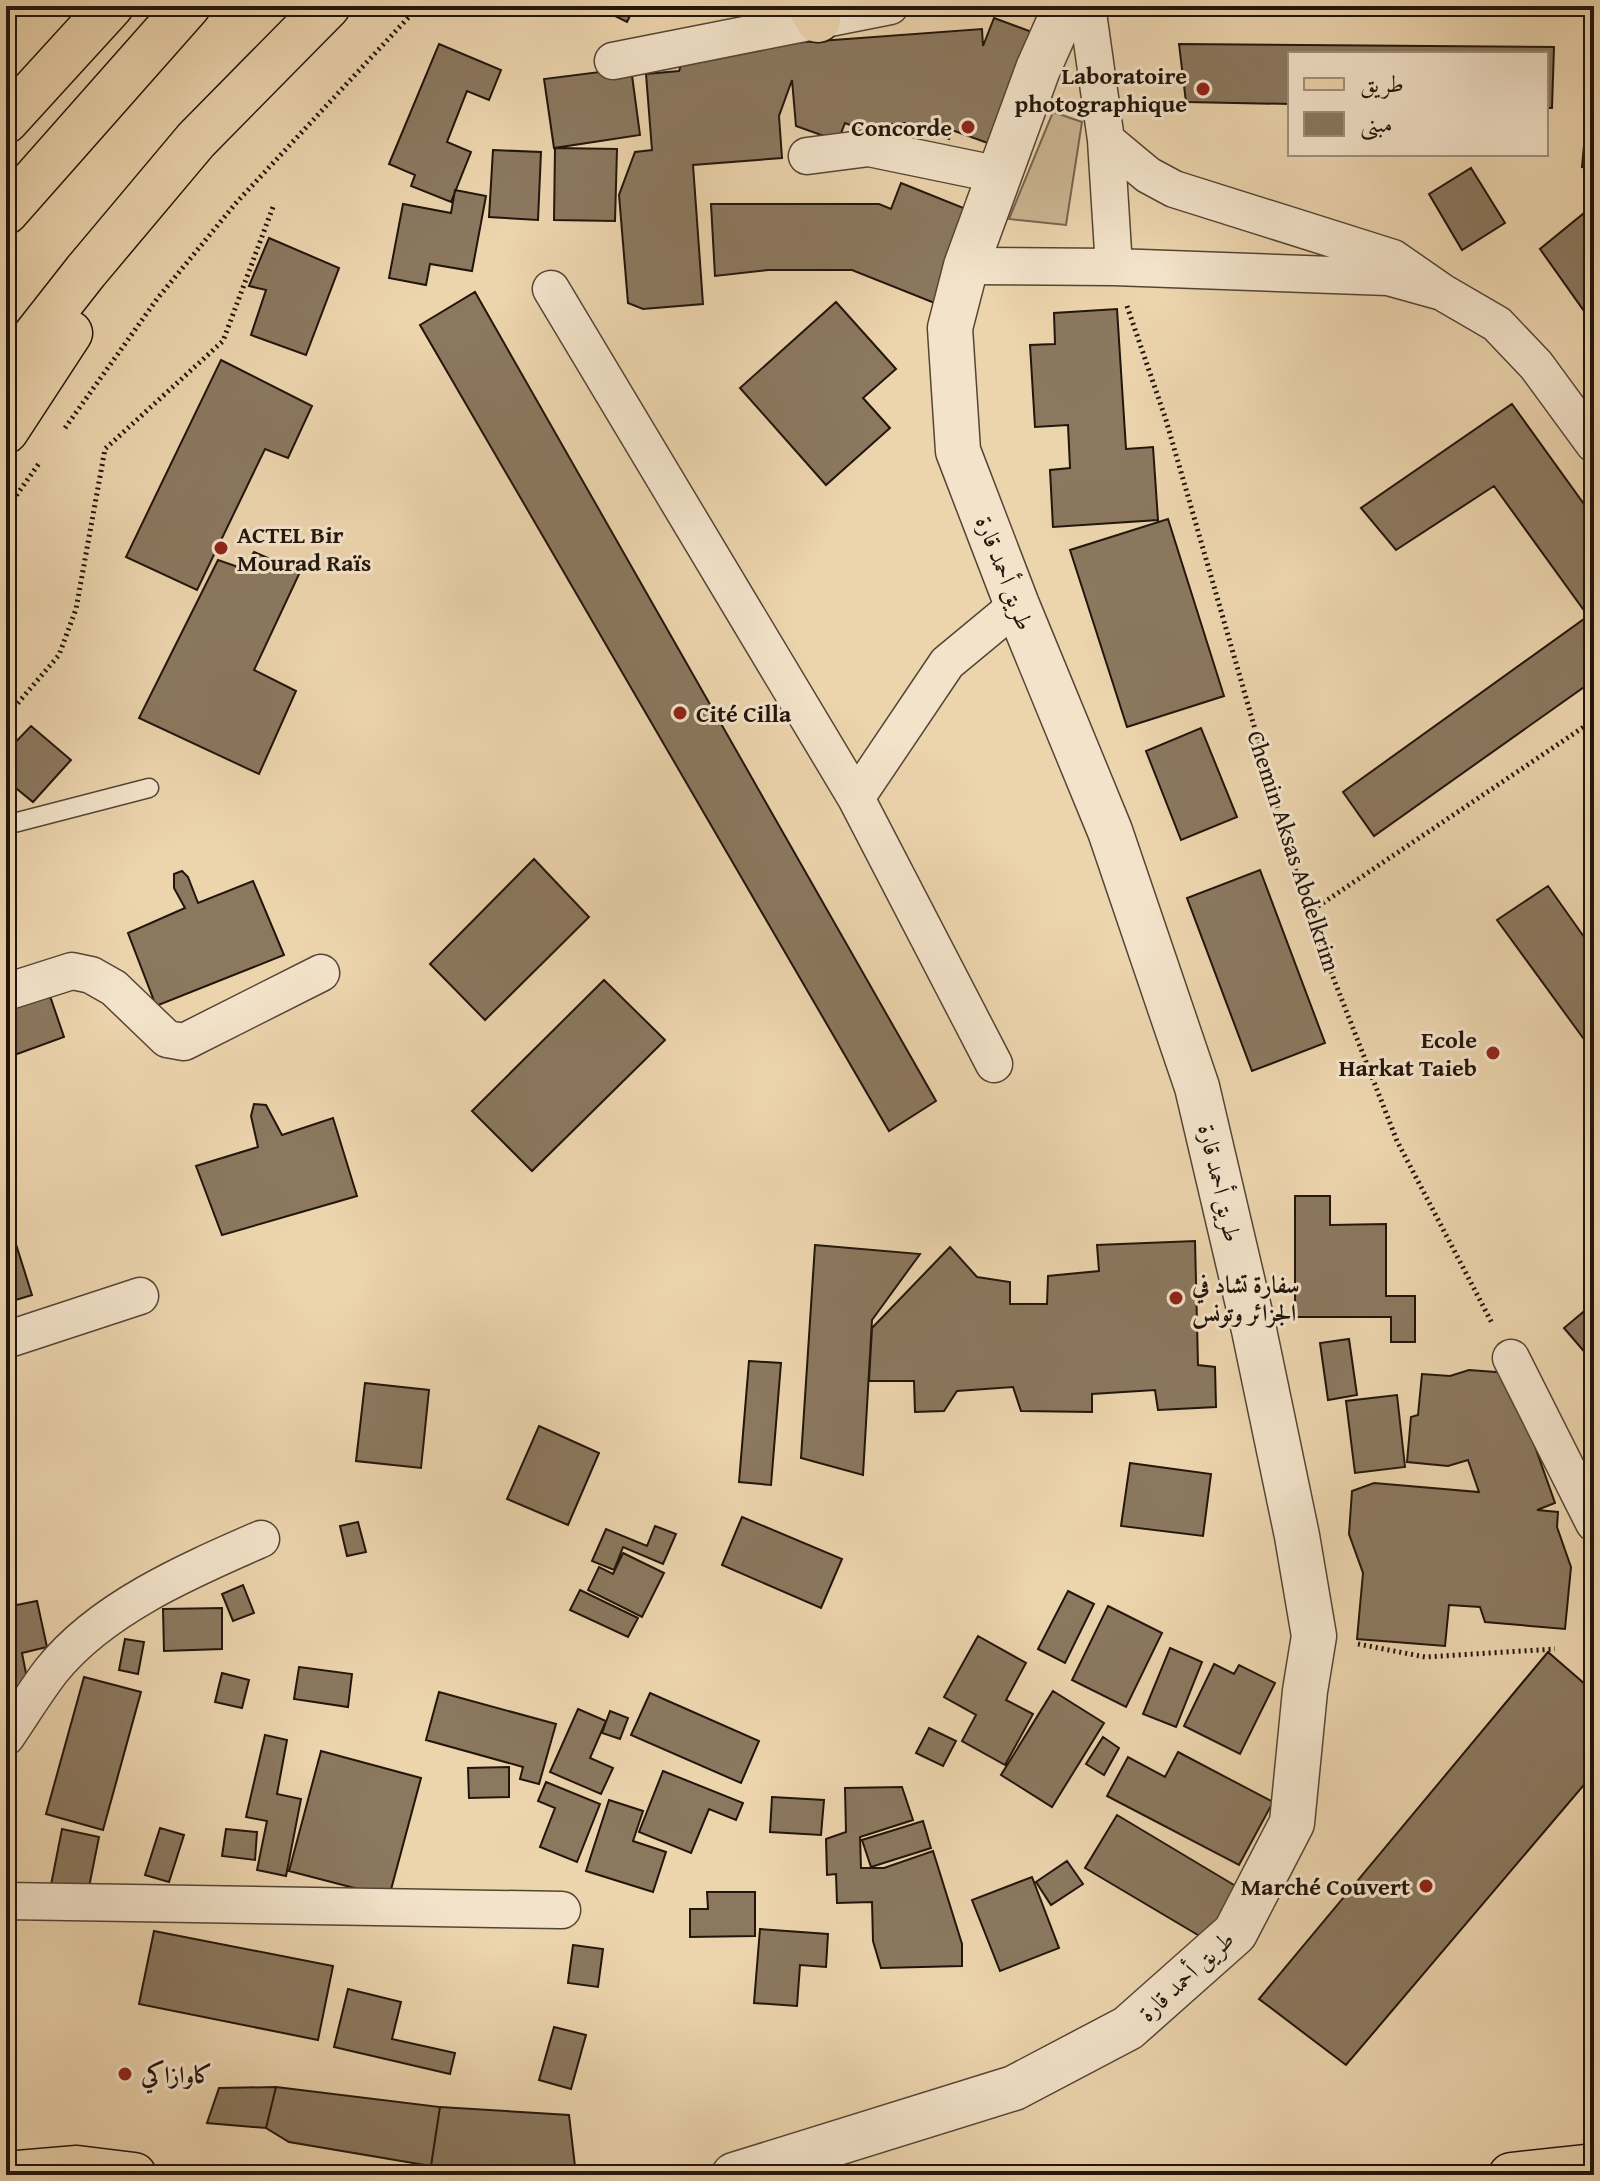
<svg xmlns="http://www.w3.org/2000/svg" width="1600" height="2181" font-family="'Gentium Book Plus',Amiri,serif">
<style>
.green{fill:#cab491;stroke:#76644e;stroke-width:2}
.building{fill:#8b785f;stroke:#22150b;stroke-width:2}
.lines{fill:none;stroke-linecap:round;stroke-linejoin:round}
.service-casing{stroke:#544534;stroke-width:21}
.minor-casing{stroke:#544534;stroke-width:39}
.tertiary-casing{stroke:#544534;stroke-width:47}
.primary-casing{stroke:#22150b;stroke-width:47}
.motorway-casing{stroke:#22150b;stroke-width:47}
.path{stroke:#22150b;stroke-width:5;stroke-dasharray:2 4;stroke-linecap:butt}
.service{stroke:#f3e3ca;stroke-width:18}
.minor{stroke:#f3e3ca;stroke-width:36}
.tertiary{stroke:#f3e3ca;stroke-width:44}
.primary{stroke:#ecd4ad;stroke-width:44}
.motorway{stroke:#ecd4ad;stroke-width:44}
.poi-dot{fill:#8f2418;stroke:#f3e3ca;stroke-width:3}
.labels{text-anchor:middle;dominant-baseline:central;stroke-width:6;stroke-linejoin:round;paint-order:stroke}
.poi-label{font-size:24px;font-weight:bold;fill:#22150b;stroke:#f3e3ca;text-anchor:end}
.street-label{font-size:24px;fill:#22150b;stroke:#f3e3ca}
</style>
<rect width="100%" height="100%" fill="#ecd4ad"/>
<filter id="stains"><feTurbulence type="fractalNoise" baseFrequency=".0025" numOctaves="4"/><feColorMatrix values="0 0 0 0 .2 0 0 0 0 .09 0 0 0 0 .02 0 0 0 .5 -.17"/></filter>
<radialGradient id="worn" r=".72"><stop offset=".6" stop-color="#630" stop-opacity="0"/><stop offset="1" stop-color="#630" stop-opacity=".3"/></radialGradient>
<!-- green -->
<path class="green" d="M1053 112 1082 122 1066 225 1009 219Z"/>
<!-- building -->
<path class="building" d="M595 6H635L627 22Z
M994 18 1043 36 993 145 952 130 949 139 905 123 855 127 845 123 838 141 796 126 792 80 779 116 782 158 693 165 703 304 643 309 628 303 619 195 635 152 652 150 646 74 679 71 686 51 982 29 983 46Z
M439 44 501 70 489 100 467 91 447 142 471 152 451 202 411 186 415 175 389 164Z
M1179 44 1554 47 1552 108H1546V54H1290V104L1186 102Z
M631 68 640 135 554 148 544 79Z
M1587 114 1594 115V168L1582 167Z
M555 148 617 149 615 221 554 220Z
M493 150 541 152 538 220 489 217Z
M1471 168 1505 223 1462 250 1429 194Z
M901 183 976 213 947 308 852 270H768L715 276 711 204H879L891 209Z
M455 190 486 196 472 271 430 264 426 285 389 278 403 204 451 213Z
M1589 209 1594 215V325L1540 249Z
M269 238 339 268 306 355 251 335 266 290 249 286Z
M475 292 936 1101 889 1131 420 325Z
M836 302 896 369 863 398 890 428 826 485 740 388Z
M1117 309 1126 449 1153 447 1158 520 1053 527 1050 470 1070 468 1068 425 1035 427 1030 345 1055 344 1054 313Z
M221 360 312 406 288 458 265 449 197 590 126 557Z
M1512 404 1594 518V680L1374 836 1343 792 1588 616 1494 486 1396 550 1361 508Z
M1168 519 1224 696 1127 727 1070 550Z
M254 552 300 572 254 670 296 691 259 774 139 718 218 560 244 569Z
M31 726 71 760 33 802 6 780V752Z
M1201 728 1237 817 1181 840 1146 751Z
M534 859 589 917 485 1020 430 964Z
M1260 870 1325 1043 1252 1071 1187 898Z
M182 871 188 877 198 903 253 881 284 955 156 1006 128 933 185 908 174 888V874Z
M1548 886 1594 951V1053L1497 920Z
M604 980 665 1040 532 1171 472 1111Z
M50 996 64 1037 6 1058V1011Z
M254 1104 266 1105 282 1135 333 1118 357 1196 222 1235 196 1166 258 1147 251 1116Z
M1295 1196H1330V1225L1386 1224V1296H1415V1342H1391V1317H1295Z
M6 1219H8L32 1295 6 1303Z
M1195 1241 1198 1365 1215 1367 1216 1407 1158 1410 1155 1390 1092 1394V1412L1021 1411 1013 1387 957 1391 944 1411 915 1412 914 1381H869L872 1328 950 1247 977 1277 1010 1282V1304H1047L1048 1276 1099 1271 1097 1245Z
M815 1245 920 1254 872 1320 863 1475 801 1458Z
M1594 1303V1363L1564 1328Z
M1349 1339 1357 1395 1328 1400 1320 1343Z
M749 1361 781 1363 771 1485 739 1482Z
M1469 1370 1509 1373 1555 1503 1537 1510 1558 1512 1557 1527 1571 1567 1565 1629 1485 1622 1480 1607 1449 1605 1445 1646 1357 1639 1363 1573 1349 1534 1352 1491 1374 1483 1479 1492 1468 1460 1448 1466 1407 1462 1411 1417 1418 1415 1422 1374 1450 1376Z
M365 1383 429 1390 421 1468 356 1461Z
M1397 1395 1405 1467 1355 1473 1346 1401Z
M539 1426 599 1453 568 1525 507 1499Z
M1130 1463 1211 1474 1203 1536 1121 1526Z
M742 1517 842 1559 821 1608 722 1565Z
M358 1522 366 1552 347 1556 340 1526Z
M655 1526 676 1534 663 1564 623 1547 614 1570 592 1561 606 1529 647 1546Z
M623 1553 664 1573 642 1617 588 1590 599 1567 613 1574Z
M243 1585 254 1613 233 1621 222 1594Z
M580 1590 638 1618 628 1637 570 1610Z
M1068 1591 1094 1604 1065 1663 1038 1649Z
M37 1601 47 1647 22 1653 29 1689 6 1694V1607Z
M1108 1606 1162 1633 1126 1707 1072 1680Z
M222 1608V1649L164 1651 163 1609Z
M978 1636 1026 1663 1006 1700 1033 1714 1005 1765 962 1741 976 1715 944 1697Z
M125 1639 144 1642 138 1674 119 1670Z
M1170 1648 1202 1662 1176 1727 1143 1714Z
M1548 1652 1594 1692V1773L1346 2065 1259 1999Z
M1214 1664 1234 1674 1239 1665 1275 1683 1240 1754 1184 1726Z
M299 1667 352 1674 348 1707 294 1699Z
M222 1673 249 1680 242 1708 215 1702Z
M84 1677 141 1692 103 1830 46 1814Z
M1053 1691 1104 1723 1052 1807 1001 1775Z
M439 1692 556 1724 539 1784 520 1779 523 1767 426 1740Z
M650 1693 759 1741 741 1783 631 1735Z
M578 1709 606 1721 590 1758 613 1768 601 1794 550 1772Z
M610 1711 628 1718 620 1739 602 1733Z
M929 1728 956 1741 943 1766 916 1753Z
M265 1735 287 1740 277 1794 301 1799 286 1876 257 1870 267 1821 246 1817Z
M1103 1737 1119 1748 1104 1775 1086 1764Z
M321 1751 421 1778 389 1897 289 1871Z
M1178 1752 1273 1802 1239 1865 1107 1796 1128 1757 1165 1777Z
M509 1767V1797L469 1798 468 1768Z
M663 1771 743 1803 736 1820 709 1809 691 1853 639 1832Z
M546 1782 600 1804 577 1862 540 1847 555 1808 538 1801Z
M902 1787 913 1820 860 1837 861 1868H884L933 1851 962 1944V1966L881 1968 873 1941 872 1902 837 1903 836 1874 827 1875 826 1839 846 1832 845 1788Z
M772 1797 824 1800 821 1835 770 1832Z
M609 1800 643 1811 633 1841 666 1852 653 1892 586 1871Z
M1117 1815 1239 1888 1208 1941 1085 1868Z
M923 1821 931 1848 871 1867 862 1840Z
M160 1828 184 1835 169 1882 145 1875Z
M62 1829 99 1837 87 1897 50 1890Z
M226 1829 257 1832 255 1860 222 1856Z
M1067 1861 1083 1884 1051 1905 1036 1882Z
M1032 1877 1059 1948 1000 1971 972 1900Z
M707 1892H755V1936L690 1937V1909H708Z
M760 1929 828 1934 826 1967 800 1965 797 2006 754 2003Z
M154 1931 333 1966 318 2040 139 2004Z
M573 1945 603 1949 598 1987 568 1983Z
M348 1989 401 2002 392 2039 455 2053 450 2074 334 2047Z
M1594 2009V2033L1587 2011Z
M554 2027 586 2035 571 2089 539 2080Z
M276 2087 440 2107 431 2166 289 2142 266 2128Z
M276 2087 266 2128 207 2123 219 2088Z
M440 2107 569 2115 576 2175 431 2166Z"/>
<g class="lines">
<defs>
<path id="service" d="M6 825 149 788"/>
<path id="minor" d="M1087 6 1106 140 1114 267
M613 61 890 6
M807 156 869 148 1000 175
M966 266 1114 267 1388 277 1442 292 1393 258 1174 189 1148 175 1106 140
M551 289 856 798
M1442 292 1497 324 1536 365 1594 444
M6 992 72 971 91 975 114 988 167 1039 184 1042 321 973
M994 1064 856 798 947 663 1017 605
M6 1340 140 1296
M1511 1358 1594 1523
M6 1737C21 1715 35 1692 51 1671 101 1608 190 1570 261 1539
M6 1901 562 1910"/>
<path id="tertiary" d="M734 2175 1014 2088 1128 2028 1235 1933 1292 1823 1305 1691 1314 1636 1297 1536 1254 1330 1197 1087 1110 831 1017 605 958 451 950 328 966 266 1038 69 1066 6"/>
<path id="primary" d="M6 2174 77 2168 134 2175
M1511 2175 1594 2166"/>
<path id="motorway" d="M810 6 818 20
M6 121 111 6
M6 212 188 6
M6 373 86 271 196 140 328 6
M6 431 70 333"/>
</defs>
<!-- service casing -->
<use href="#service" class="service-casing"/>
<!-- minor casing -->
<use href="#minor" class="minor-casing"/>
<!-- tertiary casing -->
<use href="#tertiary" class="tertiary-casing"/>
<!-- primary casing -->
<use href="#primary" class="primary-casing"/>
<!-- motorway casing -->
<use href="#motorway" class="motorway-casing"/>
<!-- path -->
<path class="path" d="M1127 306 1166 420 1308 913 1397 1141 1493 1325
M65 428 157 299 236 203 419 6
M6 510 40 462
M6 717 59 655 76 609 105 449 223 341 273 207
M1308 913 1594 720
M1358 1644 1425 1657 1555 1649"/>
<!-- service -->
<use href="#service" class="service"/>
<!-- minor -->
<use href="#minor" class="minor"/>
<!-- tertiary -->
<use href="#tertiary" class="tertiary"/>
<!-- primary -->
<use href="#primary" class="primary"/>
<!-- motorway -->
<use href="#motorway" class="motorway"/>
</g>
<!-- markers -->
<g class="poi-dot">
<circle cx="1203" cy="89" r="8"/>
<circle cx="968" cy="127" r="8"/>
<circle cx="221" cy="548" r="8"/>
<circle cx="680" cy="713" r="8"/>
<circle cx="1493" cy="1053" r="8"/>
<circle cx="1176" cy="1298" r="8"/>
<circle cx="1426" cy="1886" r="8"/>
<circle cx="125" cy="2074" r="8"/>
</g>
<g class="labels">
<!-- poi labels -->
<g class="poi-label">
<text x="1187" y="75">Laboratoire<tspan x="1187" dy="28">photographique</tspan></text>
<text x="952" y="127">Concorde</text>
<text x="237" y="534" text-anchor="start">ACTEL Bir<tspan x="237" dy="28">Mourad Raïs</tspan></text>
<text x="696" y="713" text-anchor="start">Cité Cilla</text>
<text x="1477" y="1039">Ecole<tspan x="1477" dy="28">Harkat Taieb</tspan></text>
<text x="1192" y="1284" text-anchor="start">سفارة تشاد في<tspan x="1192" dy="28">الجزائر وتونس</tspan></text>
<text x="1410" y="1886">Marché Couvert</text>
<text x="141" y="2074" text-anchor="start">كاوازاكي</text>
</g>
<!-- street labels -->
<g class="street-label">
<text transform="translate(1005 573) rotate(69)">طريق أحمد قارة</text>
<text transform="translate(1294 851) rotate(72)">Chemin Aksas Abdelkrim</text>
<text transform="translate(1220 1183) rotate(77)">طريق أحمد قارة</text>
<text transform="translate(1186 1976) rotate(-43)">طريق أحمد قارة</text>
</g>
</g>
<!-- margin -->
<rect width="1600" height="2181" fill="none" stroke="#ecd4ad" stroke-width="32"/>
<rect x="8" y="8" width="1584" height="2165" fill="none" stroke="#22150b" stroke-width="4"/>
<rect x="16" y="16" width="1568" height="2149" fill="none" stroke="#22150b" stroke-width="2"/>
<!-- legend -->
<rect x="1288" y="52" width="260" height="104" fill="#f3e3ca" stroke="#9f917e" stroke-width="2"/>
<rect x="1304" y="78" width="40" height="12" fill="#ecd4ad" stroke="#9f917e" stroke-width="2"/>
<text x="1360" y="92" font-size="24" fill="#22150b">طريق</text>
<rect x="1304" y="112" width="40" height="24" fill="#8b785f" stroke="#9f917e" stroke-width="2"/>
<text x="1360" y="132" font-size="24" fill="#22150b">مبنى</text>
<rect width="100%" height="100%" filter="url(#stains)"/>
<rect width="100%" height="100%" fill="url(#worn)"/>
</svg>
